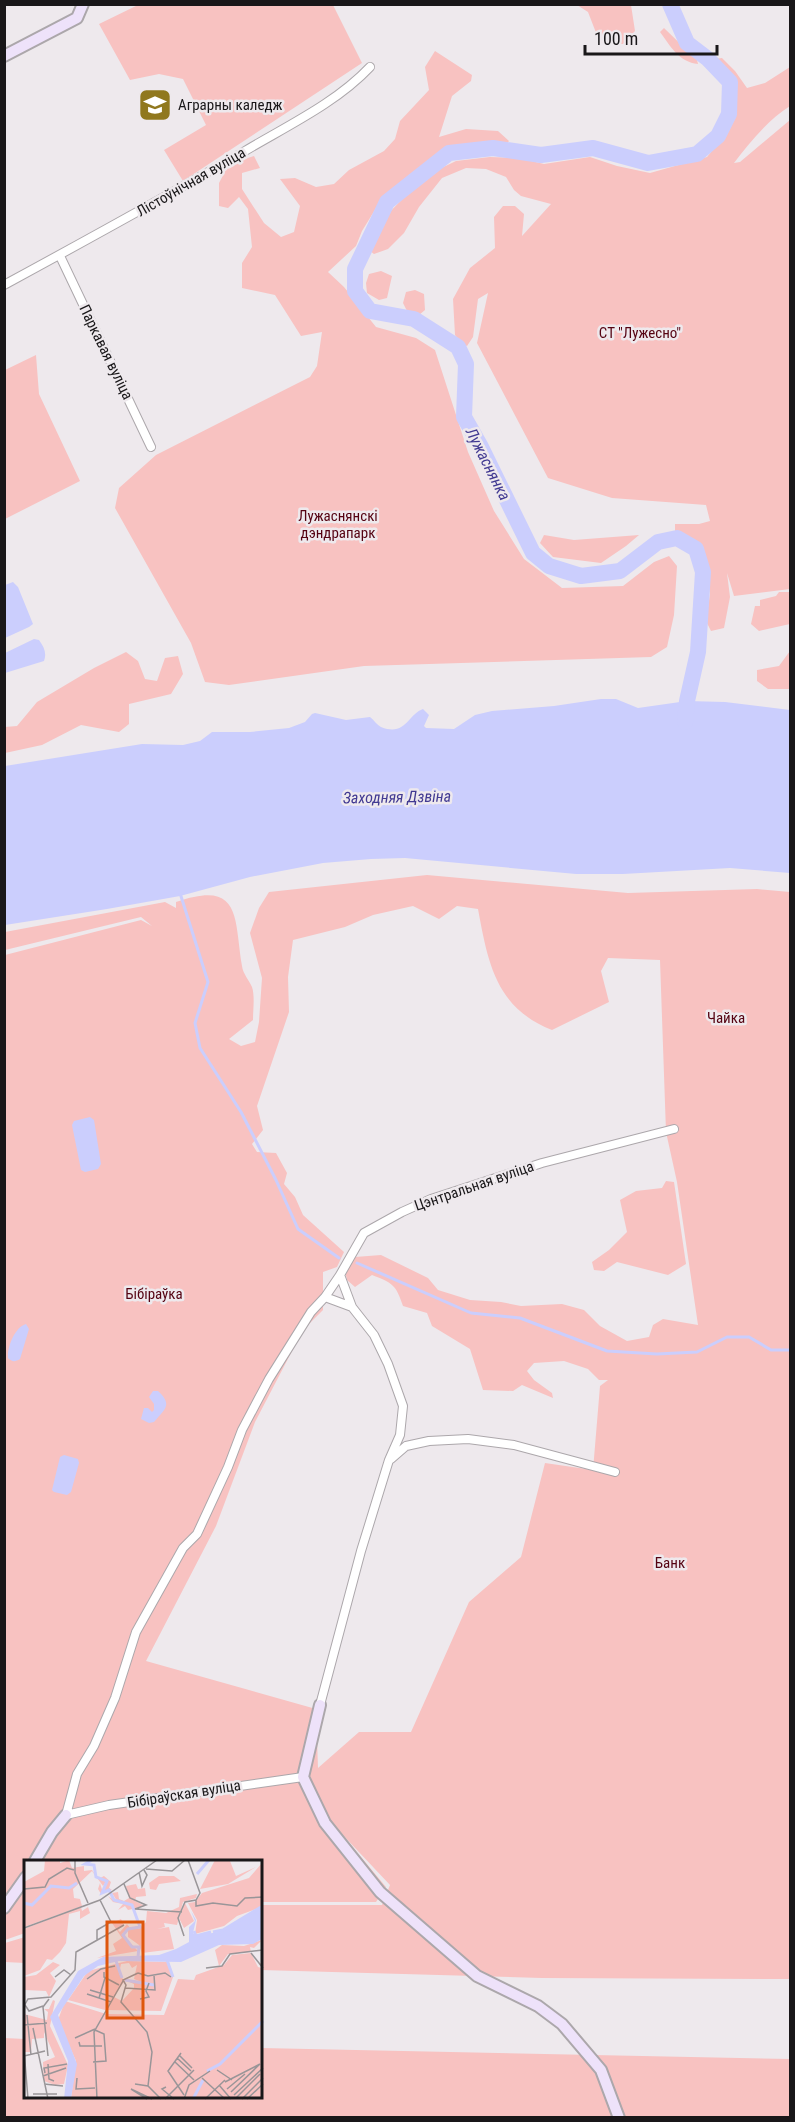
<svg xmlns="http://www.w3.org/2000/svg" width="795" height="2122" font-family="'Roboto Condensed',sans-serif">
<style>
.green{fill:#f8c2c1;fill-rule:evenodd}
.water{fill:#cbcefd}
.lines{fill:none;stroke-linecap:round;stroke-linejoin:round}
.stream{stroke:#cbcefd;stroke-width:3}
.river{stroke:#cbcefd;stroke-width:16}
.street-casing{stroke:#aca7ab;stroke-width:10}
.secondary-casing{stroke:#aca7ab;stroke-width:14}
.street{stroke:#fff;stroke-width:8}
.secondary{stroke:#eee2fa;stroke-width:10}
.labels{text-anchor:middle;dominant-baseline:central;stroke-width:5;stroke-linejoin:round;paint-order:stroke}
.poi-label{font-size:15px;fill:#191719;stroke:#eee9ed;text-anchor:start}
.street-label{font-size:15px;fill:#191719;stroke:#eee9ed}
.park-label{font-size:15px;fill:#550312;stroke:#eee9ed}
.water-label{font-size:16px;font-style:italic;fill:#423a92;stroke:#eee9ed}
.inset-river{fill:none;stroke:#cbcefd;stroke-width:3}
.inset-road{fill:none;stroke:#999598;stroke-width:1.5}
.view{fill:#de560d;fill-opacity:0.15;stroke:#de560d;stroke-width:3}
.inset-edge{fill:none;stroke:#191719;stroke-width:3}
</style>
<rect width="100%" height="100%" fill="#eee9ed"/>
<!-- green -->
<path class="green" d="M140 4 333 5 362 63 183 181 164 150 206 125 183 79 159 74 130 80 99 24Z
M577 5H631L635 31 623 44 600 43 588 12Z
M664 28 697 60 698 64C679 62 671 47 660 32Z
M435 51 472 75 471 81 452 96 439 137 466 129 498 131 509 141 505 146 471 145 443 151 409 175 381 200 362 231 356 246 328 272 344 287 376 327 416 338 435 350 468 452 494 511 524 559 562 588 623 586 654 562 669 556 677 566 674 615 667 647 651 657 364 666 229 685 205 682 191 643 115 508 119 488 156 455 310 377 317 366 322 332 301 336 275 295 242 288V263L252 247 248 209 239 197 228 208 219 206V183L229 164 254 156 260 168 242 173V189L264 223 281 237 294 232 300 206 280 179 295 178 316 187 334 184 349 170 384 151 395 139 400 121 429 90 425 67Z
M722 58 735 71 747 88 765 83 790 67V106C769 119 749 143 734 163L740 162 790 120V589L734 596 727 573 730 597 724 628 711 631 706 621 710 594 707 562 698 546 675 533V524H699L710 521 706 505 612 498 548 478 477 343 488 293 478 299 473 337 467 346 461 343 455 335 453 299 470 268 495 248 494 217 503 206H515L524 214 522 236 551 204 521 196 514 190 506 177 486 169 466 168 442 178 419 207 404 233 388 249 374 254 370 251 385 217 412 189 431 173 456 161 490 157 519 158 544 164 590 157 617 166 650 173 707 157 725 135 736 109 735 88 715 59Z
M381 271 392 276 387 298 379 300 367 293 366 283 369 274Z
M415 290 424 294 425 310 419 315 407 311 403 303 406 292Z
M36 355 39 394 80 481 5 519V370Z
M544 535 574 540 639 535 626 546 601 563 553 557 540 543Z
M779 592H790V624L759 631 751 624 755 606H760V600L776 596Z
M790 651V689H768L757 681V670L779 666Z
M126 652 138 661 145 679 157 681 165 658 178 656 183 674 171 694 129 704V724L119 732 81 725 42 745 5 753V727L17 726 37 702 94 668Z
M427 875 628 893 757 889 790 892V1979L542 1978 261 1970V1905H382L390 1885 341 1833 386 1887 376 1902H261V1861H26L25 1933 5 1940V955L141 920 152 926 141 917 5 950V932L165 902 176 908V902C242 879 234 918 242 966 243 974 249 980 252 987 255 996 253 1010 253 1020L229 1039 241 1046 255 1042 259 1022 262 978 250 933 259 908 269 892ZM413 906 439 919 457 906 478 909C488 963 496 1008 552 1030L609 1002 601 971 608 958 660 960 666 1132 677 1182 698 1325 663 1319 653 1325 649 1337 627 1341 600 1326 584 1310 562 1304 521 1306 501 1302 470 1300 438 1290 428 1278 381 1255 355 1257 345 1271 347 1280 355 1287 372 1275C393 1283 396 1285 403 1306L427 1313 432 1326 470 1349 483 1390 513 1391 522 1385 553 1398 552 1393 534 1380 527 1371 534 1363 564 1361 588 1369 599 1380H608L600 1386 593 1470 545 1463 521 1557 469 1602 411 1732H359L318 1768 316 1709 146 1661 216 1526 255 1422 303 1330 323 1310V1272L337 1267 344 1252 303 1215 295 1197 284 1184 287 1173 276 1153 257 1152 252 1144 263 1130 257 1106 289 1012 288 977 293 940 345 927 373 915Z
M666 1181 674 1182 686 1264 668 1275 617 1262 604 1271 594 1270 592 1262 609 1250 627 1232 620 1200 636 1191 662 1188Z
M25 1937V1963L5 1962V1943Z
M4 2038 25 2039 26 2096H261V2048L790 2059V2117H5Z"/>
<!-- water -->
<path class="water" d="M13 582 18 587 33 624 29 627 5 638V585Z
M34 639 39 640C44 647 47 653 44 661L5 673V653Z
M601 699H616L638 708 687 701 725 702 790 710V873L730 868 623 874H576L405 858 371 859 323 863 250 877 180 896 107 909 5 925V766L142 744 183 745 200 741 212 732H250L289 728 305 722 312 714 315 713 346 720 370 717C374 720 377 725 381 727 406 737 408 714 423 709L429 715 424 726 426 728 454 729 475 715 492 711 554 706Z
M90 1117 94 1120 101 1164 98 1169 85 1172 81 1170 72 1125 74 1121Z
M26 1324 29 1329 20 1359C15 1362 12 1362 8 1358 7 1347 15 1327 26 1324Z
M153 1391H158C173 1405 165 1409 154 1422L149 1423 141 1419 144 1408H148L152 1412 154 1410V1404L149 1397Z
M64 1455 78 1459 79 1463 71 1492 67 1495 54 1492 52 1490 60 1457Z"/>
<g class="lines">
<!-- stream -->
<path class="stream" d="M180 893 208 982 195 1023 200 1048 241 1112 276 1180 298 1229 339 1258
M357 1263 471 1313 520 1318 607 1351 657 1354 697 1352 727 1337H749L771 1350H790"/>
<!-- river -->
<path class="river" d="M670 4 687 43 708 59 730 82 729 114 718 136 697 154 648 163 593 148 541 155 493 148 449 153 387 202 355 269V291L370 311 414 319 458 347 466 364 464 417 481 447 533 553 549 566 581 576 620 571 658 542 677 538 696 549 703 572 698 652 687 701 685 722"/>
<defs>
<path id="street" d="M60 256 151 447
M4 285C85 241 165 197 245 151 287 126 336 103 370 67
M325 1297 340 1275
M391 1459 406 1446 429 1441 468 1439 514 1445 615 1472
M320 1705 361 1551 389 1460 400 1435 403 1406 388 1364 374 1335 352 1307 340 1275 364 1233 402 1212 431 1199 542 1163 674 1129
M303 1777 109 1805 66 1815 77 1774 94 1746 115 1698 136 1632 183 1548 197 1534 228 1467 242 1430 269 1379 311 1312 325 1297 352 1307"/>
<path id="secondary" d="M4 56 77 18 83 4
M320 1705 303 1777 325 1823 380 1892 477 1976 538 2006 562 2024 601 2070 619 2118
M35 1861 52 1832 66 1815
M4 1908 26 1877"/>
</defs>
<!-- street casing -->
<use href="#street" class="street-casing"/>
<!-- secondary casing -->
<use href="#secondary" class="secondary-casing"/>
<!-- street -->
<use href="#street" class="street"/>
<!-- secondary -->
<use href="#secondary" class="secondary"/>
</g>
<!-- icons -->
<defs>
<symbol id="university-square" viewBox="-11 -11 22 22"><rect x="-9" y="-9" width="18" height="18" rx="4" fill="#90781e" stroke="#eee9ed"/><path d="M0-5L7-2L0 1L-7-2ZM-4 1L0 2.5L4 1V4Q0 6-4 4Z" fill="#fff"/></symbol>
</defs>
<g fill-rule="evenodd">
<use href="#university-square" x="136" y="86" width="38" height="38"/>
</g>
<g class="labels">
<!-- poi labels -->
<g class="poi-label">
<text x="178" y="105">Аграрны каледж</text>
</g>
<!-- street labels -->
<g class="street-label">
<text transform="translate(191 182) rotate(-30)">Лістоўнічная вуліца</text>
<text transform="translate(106 352) rotate(64)">Паркавая вуліца</text>
<text transform="translate(474 1186) rotate(-19)">Цэнтральная вуліца</text>
<text transform="translate(184 1794) rotate(-9)">Бібіраўская вуліца</text>
</g>
<!-- park labels -->
<g class="park-label">
<text x="640" y="333">СТ "Лужесно"</text>
<text x="338" y="516">Лужаснянскі<tspan x="338" dy="17">дэндрапарк</tspan></text>
<text x="726" y="1018">Чайка</text>
<text x="154" y="1294">Бібіраўка</text>
<text x="670" y="1563">Банк</text>
</g>
<!-- water labels -->
<g class="water-label">
<text transform="translate(488 464) rotate(63)">Лужаснянка</text>
<text transform="translate(397 797) rotate(-1)">Заходняя Дзвіна</text>
</g>
</g>
<!-- overview -->
<g transform="translate(24 1860)">
<rect width="238" height="238" fill="#eee9ed"/>
<path d="M21 0H36V3L45 0 48 8 60 6V11L68 10 74 19 80 16 87 22 85 28 88 30 77 34 74 29 76 23 79 33 83 22 79 20 82 22 79 26 68 11 49 29 50 38 56 39 58 46 0 67V22L20 11ZM191 0 206 1 212 16 232 7 204 24 176 29ZM238 3V45L235 48 213 56 200 66 171 74 173 60 164 43 171 42 178 33 225 18ZM135 16H150L157 21 135 24 132 30 126 29 125 23ZM112 24 114 29 121 28 122 36 112 37 111 41 121 46 104 50 101 46 94 50 99 44 89 42 84 36 90 40 93 41 88 33 94 32 95 39 100 41 105 38 102 26ZM173 34 172 38 159 42 153 65 140 63 141 67 133 69 145 67 150 89 118 93 115 85 104 77V69L98 74 114 91 73 98 92 91 89 84 98 78 88 63 97 59 100 65 94 70 96 72 103 64 107 69H115L122 62 123 51 142 53 155 47 156 38ZM161 43 170 61 160 68 155 58ZM57 47 58 51 64 47 66 53 56 59V51L45 54 42 83 36 92 28 100 23 99 16 110 0 116V69ZM238 80 230 88 226 87 227 92 204 94 195 106 191 90 198 85 220 86ZM227 93 234 107 238 108 235 104 238 102V238H47L52 201 34 160 41 141 82 154 140 155 154 119 170 120 172 115 200 105 208 95ZM103 101 145 102 149 117 137 151 81 150 44 140 64 111ZM105 103 108 108 113 105 110 119 115 121 99 119 95 114 97 104ZM101 120 110 124V128L98 141 90 137ZM29 102 36 105 26 113 32 121 25 137 22 131 1 130 0 117 12 115ZM29 140 31 141 26 166 44 205 40 224 31 225 20 221 19 202 31 197 20 172V178L8 179 7 192H1L0 180V154L23 160 24 152 20 149H25Z" fill="#f8c2c1" fill-rule="evenodd"/>
<path d="M238 47V79L229 84 195 85 157 102 95 101 74 106 60 116 34 155 53 204 47 238 40 239 44 201 26 157 54 111 79 97 135 95 152 89 165 82V67L171 61 167 51 172 60 169 73 172 76 199 71Z" fill="#cbcefd"/>
<path class="inset-river" d="M68 0 61 4 70 5 72 17 83 21 78 33 85 30 90 40 108 45 116 67 104 69 99 75 108 87H115L114 97M173 14 185 0M0 43 8 45 27 26 45 28 53 23M170 71 172 76 187 72M189 72 199 70 237 47M143 100 149 117M92 101 98 118M101 120 130 125M183 211 196 204 239 161M169 239 179 220"/>
<path class="inset-road" d="M51 0V13L64 43M122 9 148 11 161 0M115 12 118 26 123 15 120 10M100 24 106 38 122 45 111 49 158 52M0 29 21 27 25 19 43 8 50 10M172 40V46L189 43 213 46 221 38 239 37M0 68 76 40 133 0M160 76 154 58 161 42 172 40 176 33 164 0M73 81V70L87 62 76 40M227 93 239 108M182 108 198 106 206 94 239 90M80 112V117L95 125M114 113 99 120 102 125 97 142 123 172 128 192 124 226M114 113 124 116 141 113 147 117M31 117 40 110 47 115M63 119 77 109 91 106M101 128 131 130 130 115M66 130 89 137M63 134 87 142M75 138 81 118M116 139 125 137 122 131 125 123M1 145 5 151 19 146M0 146 4 139 27 137 51 110 52 92 100 65M3 155 7 195M0 165 23 163M9 168 24 239M51 178 71 169M55 182 56 186H78M0 190 4 239M157 193 144 211 160 235M155 195 168 208M0 196 21 191M24 196 19 147 25 139M153 198 167 211M69 202 82 201 80 174 71 170M151 202 170 220M24 204 25 219 30 221M193 210 208 220M21 213 20 208 43 204M19 216 42 208M53 218 52 229 71 228M178 218 201 239M201 222 236 204M20 224 39 226M111 224 124 226 137 239M195 225 207 239M142 227 138 229 150 239M107 229 128 239M107 229 123 239M203 229 221 214M207 232 236 204M9 234H33M210 235 239 208M212 238 236 214M73 239 70 172 99 121M141 239 170 210M160 239 165 225 186 211M181 239 201 220M218 239 239 218M223 239 239 224"/>
<path class="view" d="M83 62H119V158H83Z"/>
<rect width="238" height="238" class="inset-edge"/>
</g>
<!-- border -->
<rect width="795" height="2122" fill="none" stroke="#191719" stroke-width="12"/>
<!-- scale -->
<path d="M585 45v9h132v-9" fill="none" stroke="#191719" stroke-width="3"/>
<text x="594" y="45" font-size="18" fill="#191719" stroke="#eee9ed" stroke-width="4.5" paint-order="stroke">100 m</text>
</svg>
